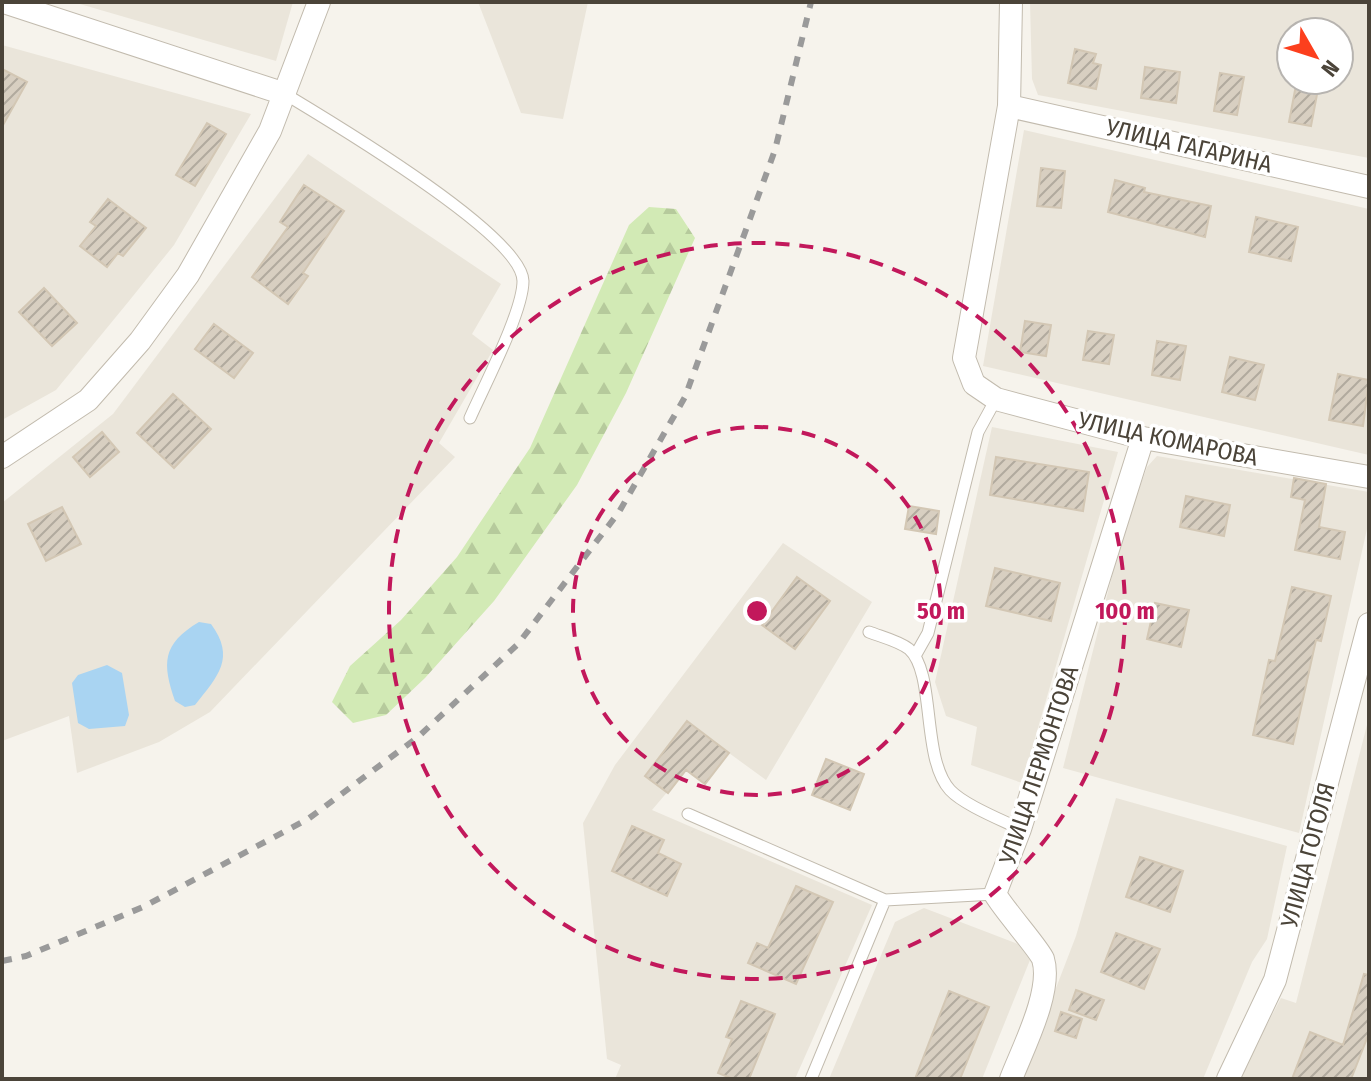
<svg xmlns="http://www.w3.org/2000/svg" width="1371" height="1081" font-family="'Fira Sans Condensed',sans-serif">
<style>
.residential{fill:#eae5da;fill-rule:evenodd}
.forest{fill:url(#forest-firs)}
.water{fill:#a9d4f2}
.building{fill:url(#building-hatch);stroke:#d3c7b4;stroke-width:2}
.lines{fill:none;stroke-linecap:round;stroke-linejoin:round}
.lane-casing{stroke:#c2bbae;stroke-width:13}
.street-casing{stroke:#c2bbae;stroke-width:24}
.lane{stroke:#fff;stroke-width:11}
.street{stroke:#fff;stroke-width:22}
.rail{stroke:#9a9a9a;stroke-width:6;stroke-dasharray:10 10;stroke-linecap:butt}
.ring{fill:none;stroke:#c2185b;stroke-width:4;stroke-dasharray:14 10}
.labels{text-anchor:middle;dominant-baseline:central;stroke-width:7;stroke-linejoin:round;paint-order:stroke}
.street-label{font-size:24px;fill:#4b4439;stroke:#fff}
.centre{fill:#c2185b;stroke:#fff;stroke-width:4}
.ring-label{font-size:24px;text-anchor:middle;font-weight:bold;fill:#c2185b;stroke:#fff;stroke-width:7;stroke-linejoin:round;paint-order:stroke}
</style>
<defs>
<pattern id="forest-firs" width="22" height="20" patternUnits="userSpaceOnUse" patternTransform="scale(2)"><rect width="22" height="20" fill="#d2eab5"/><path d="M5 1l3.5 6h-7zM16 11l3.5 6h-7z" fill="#b6ca9c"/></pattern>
<pattern id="building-hatch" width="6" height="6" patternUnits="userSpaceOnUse" patternTransform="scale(2)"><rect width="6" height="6" fill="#d8cfc1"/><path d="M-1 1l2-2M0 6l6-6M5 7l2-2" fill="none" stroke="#b1aa9e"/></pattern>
</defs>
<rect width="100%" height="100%" fill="#f6f3ec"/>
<!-- residential -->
<path class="residential" d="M73 2H293L276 61Z
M478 2H588L563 119 521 113Z
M1030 2H1369V158L1038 95 1032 79ZM1291 32H1339V80H1291Z
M2 45 251 114 174 245 129 301 56 390 2 420Z
M1024 130 1369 209V455L983 366Z
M308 154 501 284 472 334 493 350 439 443 455 457 210 712 159 742 77 773 69 716 2 741V503L113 414Z
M992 427 1118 452 1022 783 971 765 977 727 946 716 935 682Z
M1157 456 1369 492V520L1299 833 1063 768 1122 537 1147 467Z
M783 543 872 602 766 780 729 753 705 784 686 770 652 810 872 905 795 1079H615L621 1065 607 1059 583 823 615 765Z
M1369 717V1079H1238L1281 998 1296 1003Z
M1116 798 1287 846 1267 939 1252 962 1203 1079H1021L1076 936Z
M924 908 1018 944 1030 960 982 1079H829L895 922Z"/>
<!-- forest -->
<path class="forest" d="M649 207 676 209 695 238 626 393 577 485 494 601 425 678 386 715 353 723 332 702 350 666 401 620 457 557 530 448 629 225Z"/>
<!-- water -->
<path class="water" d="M199 622 211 624C236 658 218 676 195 705L185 707 175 701C162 663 162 644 199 622Z
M107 665 122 673 129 715 125 726 89 729 78 723 72 683 78 675Z"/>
<!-- building -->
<path class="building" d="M1075 49 1096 54 1093 63 1101 65 1096 89 1068 83Z
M1145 67 1180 72 1176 103 1141 98Z
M2 69 27 82 2 127Z
M1220 73 1244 77 1237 115 1214 111Z
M1296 85 1318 89 1311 126 1289 122Z
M207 123 226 134 195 186 176 175Z
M1041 168 1065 171 1061 208 1037 206Z
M1115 180 1145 188 1144 192 1211 206 1205 237 1108 212Z
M304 185 344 211 303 273 308 276 288 304 252 277 288 227 280 222Z
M108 199 146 228 123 256 118 253 107 267 80 246 96 226 90 222Z
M1256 217 1298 227 1291 261 1249 252Z
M44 288 77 323 52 346 19 312Z
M1025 321 1051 325 1046 356 1020 352Z
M214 324 253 353 234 378 195 349Z
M1088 331 1114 335 1109 364 1083 360Z
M1157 341 1186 346 1180 380 1152 375Z
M1230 357 1264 365 1255 400 1222 392Z
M1338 374 1369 380 1363 426 1329 420Z
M173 394 211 429 174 468 137 433Z
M102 432 119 452 90 477 73 457Z
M996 457 1089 472 1083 511 990 495Z
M1294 478 1326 484 1319 527 1345 532 1340 559 1295 550 1305 500 1291 497Z
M1186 496 1230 505 1224 536 1180 527Z
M909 506 939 511 936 534 905 529Z
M62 507 81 544 46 561 28 524Z
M995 568 1060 583 1051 621 986 606Z
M797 577 830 601 795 649 762 625Z
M1292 587 1331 596 1321 641 1316 640 1293 744 1253 735 1269 660 1275 661Z
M1155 603 1189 610 1181 647 1147 639Z
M687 721 729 753 705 784 686 770 668 793 645 776Z
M826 759 864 774 850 810 812 795Z
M632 826 664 840 658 853 681 864 667 896 612 871Z
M1140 857 1183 871 1170 912 1126 897Z
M796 886 833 902 796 984 748 963 757 943 768 948Z
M1116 933 1160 949 1144 989 1101 972Z
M1364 974 1369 975V1033L1351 1079H1292L1310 1032 1343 1045Z
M1076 990 1104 1000 1096 1020 1069 1010Z
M949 991 989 1007 960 1079H915Z
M741 1001 775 1014 749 1079H733L718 1073 732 1039 726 1037Z
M1061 1012 1082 1019 1076 1038 1055 1031Z"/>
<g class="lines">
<defs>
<path id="lane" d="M285 94C328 120 522 235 523 281 523 312 484 386 470 418
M869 632C882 637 899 641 909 649 936 673 921 758 950 790 964 805 1002 820 1020 829
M915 656 928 633 978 432 996 399
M688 814 885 900 995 894
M811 1079 885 900"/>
<path id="street" d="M4 2 285 94
M1011 2 1009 106 964 358 974 384 996 399 1143 438 1369 477
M1009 106 1369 187
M2 457 88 400 140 341 188 275 270 131 319 2
M1011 1079C1022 1050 1053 991 1043 959 1039 949 1005 911 995 894L1020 829 1143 438
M1228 1079 1275 980 1369 624"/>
</defs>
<!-- lane casing -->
<use href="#lane" class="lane-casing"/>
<!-- street casing -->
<use href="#street" class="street-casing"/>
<!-- lane -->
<use href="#lane" class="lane"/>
<!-- street -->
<use href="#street" class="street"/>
<!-- rail -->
<path class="rail" d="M2 961 26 956 143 907 308 819 418 737 518 644 619 512 685 397 775 150 811 2"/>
</g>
<!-- distance rings -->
<g class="ring">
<circle cx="757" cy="611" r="184"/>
<circle cx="757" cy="611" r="368"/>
</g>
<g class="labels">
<!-- street labels -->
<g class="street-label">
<text transform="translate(1189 146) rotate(13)">УЛИЦА ГАГАРИНА</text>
<text transform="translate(1168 439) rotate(12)">УЛИЦА КОМАРОВА</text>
<text transform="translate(1039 765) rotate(-72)">УЛИЦА ЛЕРМОНТОВА</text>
<text transform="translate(1308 855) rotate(-75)">УЛИЦА ГОГОЛЯ</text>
</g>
</g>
<circle cx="757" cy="611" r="12" class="centre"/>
<g class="ring-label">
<text x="941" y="619">50 m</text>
<text x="1125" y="619">100 m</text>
</g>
<!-- border -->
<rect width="1371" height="1081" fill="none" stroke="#4b4439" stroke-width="8"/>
<!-- north arrow -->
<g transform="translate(1315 56) rotate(129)"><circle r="38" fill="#ffffff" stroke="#b7b4b0" stroke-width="2"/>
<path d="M0-6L14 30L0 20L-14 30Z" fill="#fc3f1d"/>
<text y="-12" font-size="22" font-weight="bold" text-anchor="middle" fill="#4b4439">N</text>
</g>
</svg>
